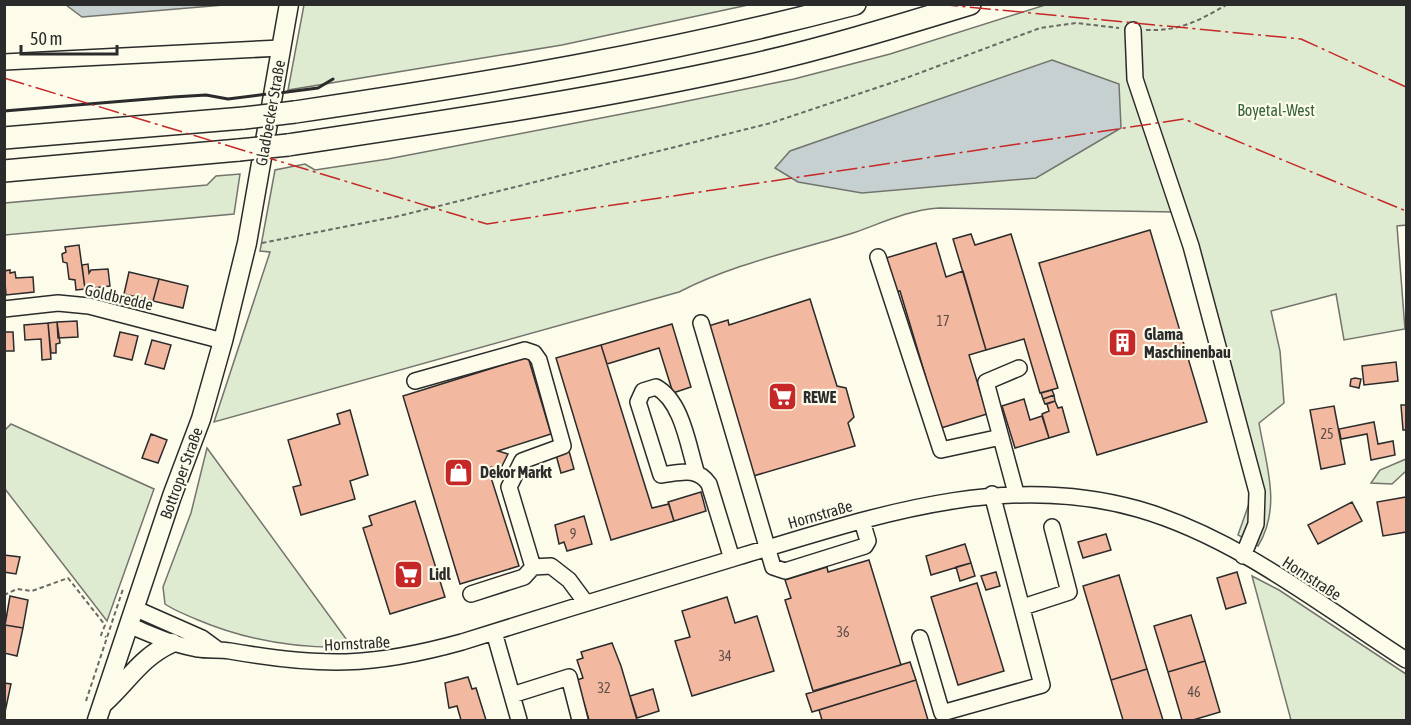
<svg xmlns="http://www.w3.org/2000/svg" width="1411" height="725" font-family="'Asap Condensed',sans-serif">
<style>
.green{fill:#deebd1;stroke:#74746e;stroke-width:1.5}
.water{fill:#c7d0d0;stroke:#74746e;stroke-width:1.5}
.building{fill:#f2b8a0;stroke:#2b2b2b;stroke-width:1.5}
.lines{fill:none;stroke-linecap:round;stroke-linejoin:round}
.minor-casing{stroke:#2b2b2b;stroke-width:18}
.major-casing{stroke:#2b2b2b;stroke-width:21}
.highway-casing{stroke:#2b2b2b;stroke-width:24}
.path{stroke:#6a6964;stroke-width:2;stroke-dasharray:4.5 3;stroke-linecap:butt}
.minor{stroke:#fdfbea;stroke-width:15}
.major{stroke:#fdfbea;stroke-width:18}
.highway{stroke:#fdfbea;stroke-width:21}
.highway-bridge-casing{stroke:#2b2b2b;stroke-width:24;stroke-linecap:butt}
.highway-bridge{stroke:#fdfbea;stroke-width:21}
.wall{stroke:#2b2b2b;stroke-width:3}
.power{stroke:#c62828;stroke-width:1.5;stroke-dasharray:21 4.5 3 4.5;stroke-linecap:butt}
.labels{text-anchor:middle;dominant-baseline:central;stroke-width:4.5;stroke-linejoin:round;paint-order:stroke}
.number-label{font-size:14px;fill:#5d4e48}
.park-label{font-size:16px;fill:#34623c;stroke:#fdfbea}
.street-label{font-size:16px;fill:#2b2b2b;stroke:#fdfbea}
.poi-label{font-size:16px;font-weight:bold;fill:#2b2b2b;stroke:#fdfbea;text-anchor:start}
</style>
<rect width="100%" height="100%" fill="#fdfbea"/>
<!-- green -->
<path class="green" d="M304 5V4L748 5 562 45 288 90Z
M1045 5H1406V225L1397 226 1405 329 1344 340 1336 294 1271 311 1280 351 1284 403 1259 423C1266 465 1282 507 1258 546L1238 535 1251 498 1175 212 939 208C909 210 884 222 856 232 796 251 735 263 679 292L214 422 270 252 260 251 275 170 305 164 315 170 388 159 658 107 794 79 890 54Z
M240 174 234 214 5 235V203L207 185 216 176Z
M11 424 154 489 107 621 5 489V430Z
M207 448 352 647C298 649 248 641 198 620 187 615 175 611 165 604L163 587 191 513Z
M1406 459V471L1392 484 1371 483 1380 470Z
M1252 576 1279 590 1406 674V720H1291Z"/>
<!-- water -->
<path class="water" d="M66 5H224L82 17Z
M1052 60 1119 84 1121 128 1036 178 862 193 798 182 775 168 790 151Z"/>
<!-- building -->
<path class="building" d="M1150 230 1207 422 1097 455 1039 263Z
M971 234 975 245 1011 234 1058 388 1040 393 1024 339 986 350 953 239Z
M936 243 946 277 963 271 986 350 969 355 987 414 941 428 900 291 896 292 886 258Z
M79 245 85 289 76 290 75 280 69 279 67 263 63 262 62 254 66 252 65 247Z
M88 264 89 273 91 270 108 269 110 286 85 289 82 265Z
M10 270V273L15 272 16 278 33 277 34 292 6 295 4 271Z
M129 272 159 279 153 301 124 294Z
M159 279 188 286 183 308 153 301Z
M810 299 837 386 846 388 854 417 848 423 855 446 750 477 705 327 728 320 729 325Z
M77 321 78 337 58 338 57 322Z
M57 322 60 343 56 344V353H51L48 323Z
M48 323 51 359 42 360 41 339 25 340 24 325Z
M672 324 691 387 673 393 659 348 607 364 601 345Z
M4 332H13L14 351H4Z
M120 332 138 336 132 360 114 356Z
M152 340 171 345 164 369 145 364Z
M601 345 652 508 669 504 674 521 611 540 556 358Z
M528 357 551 434 498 451 508 454 498 474 492 467 488 468 519 566 460 584 403 396Z
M1396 362 1398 381 1364 385 1362 366Z
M1355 378 1361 379 1359 388 1350 386 1351 379Z
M1052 390 1054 395 1043 399 1041 393Z
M1054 395 1055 401 1045 404 1043 399Z
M1024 399 1030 420 1042 416 1049 438 1015 448 1002 406Z
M1055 401 1058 408 1062 407 1069 432 1049 438 1042 414 1049 411 1047 404Z
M1401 405H1406V430H1403Z
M1334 406 1345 464 1321 469 1310 410Z
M350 410 368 475 350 481 355 499 301 515 293 487 301 485 288 440 340 424 337 414Z
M1374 422 1378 444 1393 441 1395 455 1371 460 1367 434 1341 439 1339 429Z
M151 434 167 440 158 463 142 458Z
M569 451 574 469 561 473 556 455Z
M701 492 706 511 674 521 668 502Z
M1406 497V532L1383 536 1377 502Z
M415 501 445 597 390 614 363 528 372 525 369 516Z
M1352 502 1362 521 1318 544 1308 525Z
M584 516 592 544 567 551 564 542 559 544 555 525Z
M1106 534 1111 550 1083 558 1078 542Z
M965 544 971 563 931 575 926 556Z
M4 555 20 557 16 574 4 572Z
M869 560 901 665 813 691 785 600 791 598 785 580 827 567 828 572Z
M971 563 975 576 960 581 956 567Z
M996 572 1000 586 986 590 981 576Z
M1237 572 1246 603 1226 609 1217 578Z
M1119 575 1147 669 1111 680 1083 586Z
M977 583 1004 671 958 685 931 597Z
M10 596 28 600 23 628 5 625Z
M727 597 735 623 757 616 774 671 692 696 675 641 690 637 682 611Z
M1191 615 1205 661 1168 672 1154 626Z
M5 625 23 628 17 656 4 653Z
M612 643 621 666 637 720H589L577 680 583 678 577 660 583 658 581 652Z
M1205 661 1220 712 1193 720H1182L1168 672Z
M910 662 916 680 812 712 806 694Z
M1147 669 1163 720H1123L1111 680Z
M468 677 472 689 476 688 486 720H461L457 706 449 708 445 683Z
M916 680 928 720H822L819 710Z
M4 683 11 684 5 712H4Z
M653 689 659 711 637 718 630 696Z"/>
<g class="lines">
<defs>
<path id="minor" d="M1133 30 1135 79 1191 246 1257 492 1256 524 1243 556
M4 62 281 48
M878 257 941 450 1001 437
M4 309 58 303 89 306 223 341
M701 323 773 567 785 571 865 546 868 541 862 521
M415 381 525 350 534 353 539 360 563 446 522 461 509 487 533 567
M696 471C688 445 682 401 656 387L643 391 638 402 661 475C679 473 697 466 709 484L732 559
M1016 493 986 382 1019 368
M471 594 524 577 533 567 551 566 569 580 586 603
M1023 607 1069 592 1052 527
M134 608 202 638 217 649
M128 625C151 634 173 645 198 649 208 651 219 649 230 651 321 667 372 667 462 642 554 613 645 585 738 557 869 518 1001 470 1138 509 1236 537 1322 606 1406 660
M494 632 519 720
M920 638 942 713 1042 685 992 494
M512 695 569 677 580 720"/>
<path id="major" d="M104 703C129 680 141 657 172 643
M97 720 172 496 201 419 223 341 247 243 289 4"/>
<path id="highway" d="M295 112C484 84 669 53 855 4
M4 138 244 118
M288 145C440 122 592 100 742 67 819 50 895 27 970 4
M4 171 239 150"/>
</defs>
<!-- minor casing -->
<use href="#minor" class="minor-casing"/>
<!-- major casing -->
<use href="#major" class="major-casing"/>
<!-- highway casing -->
<use href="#highway" class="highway-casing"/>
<!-- path -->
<path class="path" d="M1146 30C1181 31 1198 21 1228 4
M262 243 399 216 771 123 906 78 1040 28 1076 23 1119 28
M4 595 17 589 32 591 68 578 105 625 101 635 106 637
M86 701 123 589"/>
<!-- minor -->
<use href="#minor" class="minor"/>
<!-- major -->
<use href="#major" class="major"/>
<!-- highway -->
<use href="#highway" class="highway"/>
<defs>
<path id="highway-bridge" d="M244 118 295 112
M239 150 288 145"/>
</defs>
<!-- highway-bridge casing -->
<use href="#highway-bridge" class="highway-bridge-casing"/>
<!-- highway-bridge -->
<use href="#highway-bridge" class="highway-bridge"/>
<!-- wall -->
<path class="wall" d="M279 93 318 88 333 79
M4 111 173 97 206 95 228 99 267 94"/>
<!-- power -->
<path class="power" d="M937 4 1301 39 1406 87
M4 78 487 224 1184 119 1406 211"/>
</g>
<!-- icons -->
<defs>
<symbol id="building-square" viewBox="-11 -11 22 22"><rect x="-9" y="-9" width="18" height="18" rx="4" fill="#c62828" stroke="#fdfbea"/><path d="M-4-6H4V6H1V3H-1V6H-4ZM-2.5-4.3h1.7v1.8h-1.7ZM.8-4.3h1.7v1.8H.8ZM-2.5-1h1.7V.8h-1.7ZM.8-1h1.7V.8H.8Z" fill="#fff"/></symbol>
<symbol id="supermarket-square" viewBox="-11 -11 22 22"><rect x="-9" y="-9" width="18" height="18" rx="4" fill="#c62828" stroke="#fdfbea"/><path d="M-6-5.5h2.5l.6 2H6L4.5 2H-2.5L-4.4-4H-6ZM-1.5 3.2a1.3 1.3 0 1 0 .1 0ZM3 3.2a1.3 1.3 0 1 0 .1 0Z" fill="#fff"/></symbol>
<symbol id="shop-square" viewBox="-11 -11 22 22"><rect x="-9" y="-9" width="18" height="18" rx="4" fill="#c62828" stroke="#fdfbea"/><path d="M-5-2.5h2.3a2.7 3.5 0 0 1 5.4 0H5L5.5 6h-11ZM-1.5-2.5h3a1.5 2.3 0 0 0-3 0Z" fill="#fff"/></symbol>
</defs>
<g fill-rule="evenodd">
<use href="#building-square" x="1106" y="326" width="33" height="33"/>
<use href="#supermarket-square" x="766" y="380" width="33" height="33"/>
<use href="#shop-square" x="442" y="456" width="33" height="33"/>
<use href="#supermarket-square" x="392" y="558" width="33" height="33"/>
</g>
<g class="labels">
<!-- number labels -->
<g class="number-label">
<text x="943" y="321">17</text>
<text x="1327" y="434">25</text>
<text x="573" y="534">9</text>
<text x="843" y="632">36</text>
<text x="725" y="656">34</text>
<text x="604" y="688">32</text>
<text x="1194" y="692">46</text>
</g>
<!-- park labels -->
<g class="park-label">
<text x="1276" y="110">Boyetal-West</text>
</g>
<!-- street labels -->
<g class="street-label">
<text transform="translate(270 113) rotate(-80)">Gladbecker Straße</text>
<text transform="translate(119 297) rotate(13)">Goldbredde</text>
<text transform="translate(181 473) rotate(-70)">Bottroper Straße</text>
<text transform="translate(820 514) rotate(-16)">Hornstraße</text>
<text transform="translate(1312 578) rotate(33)">Hornstraße</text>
<text transform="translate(357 643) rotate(-3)">Hornstraße</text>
</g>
<!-- poi labels -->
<g class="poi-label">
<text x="1144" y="334">Glama<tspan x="1144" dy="18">Maschinenbau</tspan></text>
<text x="803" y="397">REWE</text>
<text x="480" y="472">Dekor Markt</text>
<text x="429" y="574">Lidl</text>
</g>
</g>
<!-- border -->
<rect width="1411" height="725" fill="none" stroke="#2b2b2b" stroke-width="12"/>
<!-- scale -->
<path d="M21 45v9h96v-9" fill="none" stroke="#2b2b2b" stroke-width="3"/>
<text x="30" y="45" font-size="18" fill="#2b2b2b" stroke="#fdfbea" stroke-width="4.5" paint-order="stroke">50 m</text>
</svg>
